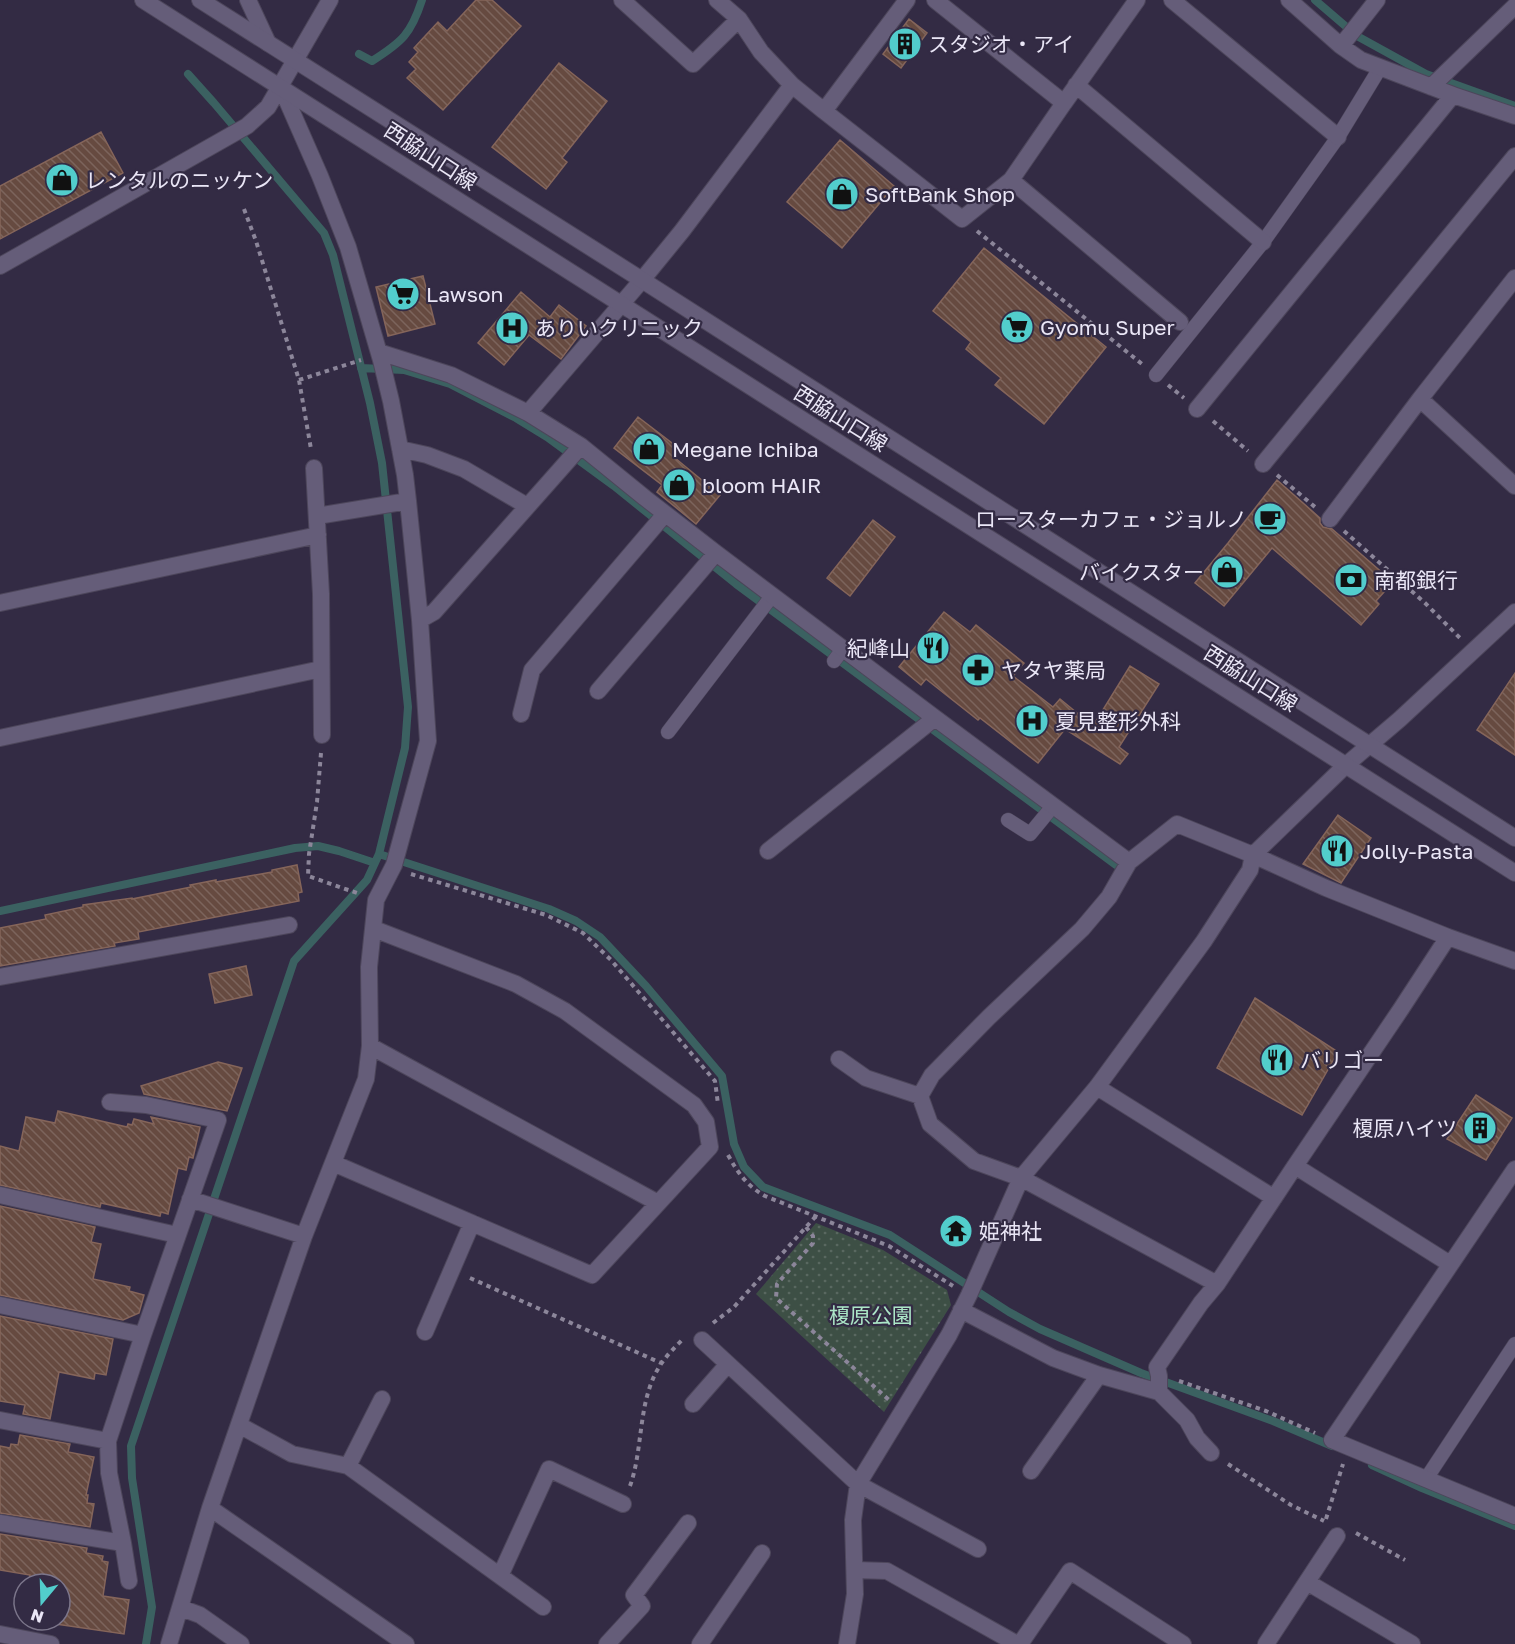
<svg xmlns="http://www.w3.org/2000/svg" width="1515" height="1644" font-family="'Golos Text','Noto Sans JP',sans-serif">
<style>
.park{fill:url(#park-dots)}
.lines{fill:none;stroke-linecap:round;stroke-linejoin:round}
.stream{stroke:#3b6161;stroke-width:8}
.building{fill:url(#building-back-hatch);stroke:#85655a;stroke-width:1.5}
.service-casing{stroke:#4d465b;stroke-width:15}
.minor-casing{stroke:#4d465b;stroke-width:18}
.tertiary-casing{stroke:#4d465b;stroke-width:18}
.path{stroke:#8c869a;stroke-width:4;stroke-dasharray:4.5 4.5;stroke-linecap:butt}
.service{stroke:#655d79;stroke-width:14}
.minor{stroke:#655d79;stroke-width:16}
.tertiary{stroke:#655d79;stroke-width:16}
.labels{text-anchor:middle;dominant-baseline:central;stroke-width:4.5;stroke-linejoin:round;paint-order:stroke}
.poi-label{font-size:21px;fill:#eae6f6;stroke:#332b44;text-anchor:start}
.street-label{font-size:21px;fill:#eae6f6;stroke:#332b44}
.park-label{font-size:21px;fill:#ace6c7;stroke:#332b44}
</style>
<defs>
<pattern id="park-dots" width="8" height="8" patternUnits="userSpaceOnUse" patternTransform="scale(1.5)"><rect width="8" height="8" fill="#3d4f45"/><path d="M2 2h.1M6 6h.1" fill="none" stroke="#596860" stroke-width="1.8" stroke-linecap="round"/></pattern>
<pattern id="building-back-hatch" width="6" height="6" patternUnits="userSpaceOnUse" patternTransform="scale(1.5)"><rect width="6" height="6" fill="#664a40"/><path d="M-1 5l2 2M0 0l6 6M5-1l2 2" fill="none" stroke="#7c645c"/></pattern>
</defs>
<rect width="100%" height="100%" fill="#332b44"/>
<!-- park -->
<path class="park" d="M816 1223 883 1250 947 1290 951 1305 884 1412 756 1294Z"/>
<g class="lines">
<!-- stream -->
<path class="stream" d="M1315 0 1357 36 1426 74 1515 106
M359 54 372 61C402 42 411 34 422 0
M361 368 404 370 450 384 516 418 547 437 614 486 736 584 1116 865
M379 854 549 909 576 921 600 937 646 986 722 1076 734 1144 744 1167 763 1187 890 1235 1009 1312 1040 1329 1141 1373 1273 1421 1332 1446
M0 911 295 848 318 846 339 851 375 863
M1372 1465 1422 1488 1515 1526
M146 1644 152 1607 132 1478 131 1446 294 961 367 880 379 854 405 748 408 707 382 463 370 403 333 255 324 233 214 103 188 74"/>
</g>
<!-- building -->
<path class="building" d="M476 0H492L521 26 443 110 407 78 416 69 409 62 418 52 414 48 438 22 447 31Z
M909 19 927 33 901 68 883 54Z
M559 63 607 101 562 158 567 162 546 189 492 147Z
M101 132 123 173 0 239V186Z
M840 140 894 186 842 248 787 202Z
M984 248 1106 347 1044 424 995 385 1001 378 966 349 971 342 933 311Z
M423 276 435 324 388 336 376 287Z
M521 292 550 317 559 305 586 326 561 359 529 335 504 365 478 343Z
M638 417 681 450 675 458 720 495 696 524 657 492 662 485 614 448Z
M1277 480 1320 518V523L1323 527 1332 529 1393 582 1376 601 1379 604 1361 625 1272 548 1224 606 1195 583 1228 543Z
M873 520 895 537 850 596 827 578Z
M944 612 970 632 976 625 1024 663 1013 676 1053 707 1060 699 1093 726 1130 666 1159 684 1119 747 1128 754 1120 764 1065 729 1038 763 980 718 978 720 926 679 921 685 899 667Z
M1515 673V755L1477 730Z
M1338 815 1371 838 1341 883 1303 864Z
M297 865 302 892 298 893 299 901 138 932 139 939 114 943 115 946 0 966V928L46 919 45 915 83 907V905L132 898V899L191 887 190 885 216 880V882L272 872V870Z
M246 966 252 995 215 1003 209 974Z
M1255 998 1338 1052 1302 1115 1217 1068Z
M218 1062 242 1068 227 1111 144 1094 141 1086Z
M1476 1095 1512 1118 1486 1160 1447 1139Z
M58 1111 127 1127 128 1124 132 1125 134 1119 154 1124 151 1117 200 1127 193 1158 189 1157 186 1170 178 1168 168 1214 161 1212 160 1216 101 1203 100 1207 0 1185V1146L19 1151 26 1117 55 1123Z
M0 1206 95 1227 91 1242 101 1244 93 1279 130 1287 129 1291 144 1295 139 1313 123 1320 0 1295Z
M0 1316 113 1339 106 1375 95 1373 94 1379 59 1372 50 1419 23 1414 25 1405 0 1401Z
M20 1435 70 1444 68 1452 94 1457 86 1495H88L87 1503 94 1504 90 1527 0 1513V1446L10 1448 11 1444 18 1445Z
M0 1534 87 1548 86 1553 103 1556 102 1561 108 1562 103 1596 129 1600 124 1634 28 1620H60V1584H28L30 1575 0 1570Z"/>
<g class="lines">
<defs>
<path id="service" d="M1156 375 1263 242 1338 137 1380 68
M834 661 843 649
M668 732 772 596
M1008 820 1030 834 1053 806
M1426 1479 1515 1344"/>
<path id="minor" d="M248 0 268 43
M622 0 693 64 739 19
M717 0 739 19 761 52 792 85
M935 0 1064 103 1137 0
M1172 0 1338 137
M1289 0 1341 46 1361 60 1453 95
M1341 46 1377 0
M1076 85 1263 242
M1431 87 1515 6
M824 111 962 219 1011 180 1064 103
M1011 180 1180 322
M0 266 247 126 268 107 330 0
M379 352 451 375 528 413 581 446 645 498 716 553 935 718 1129 862
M1420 399 1515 486
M1197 409 1453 95 1515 116
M528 413 642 280 682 231 792 85 824 111 907 0
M400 449 427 455 464 469 527 506
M1263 464 1515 156
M314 468 321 594 322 735
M317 516 408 501
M1330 519 1420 399 1515 278
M0 603 318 535
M420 620 434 612 581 446
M598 691 716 553
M521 714 532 670 665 514
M0 738 321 669
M768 851 935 718
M1448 937 1401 1009 1295 1166 1450 1264
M0 977 289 925
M370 1046 658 1203
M839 1059 866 1078 920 1096 932 1075 989 1017 1082 929 1109 897 1129 862 1177 824 1253 855 1326 888 1448 937 1515 961
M1097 1087 1274 1198
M920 1096 930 1124 974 1161 1021 1178 1217 1284 1295 1166
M110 1102 146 1105 218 1120 143 1335
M333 1163 592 1275 710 1147 706 1122 694 1105 565 1011 516 984 374 929
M1515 1169 1332 1440 1515 1516
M0 1195 177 1235
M190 1199 304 1236
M0 1305 143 1335 108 1441
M961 1310 1053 1358 1099 1375 1159 1392 1187 1420 1197 1438 1211 1453
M425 1332 472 1223
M702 1340 858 1484 978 1549
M1159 1392V1376L1157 1367 1201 1303 1217 1284
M693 1404 728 1364
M0 1420 108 1441 109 1473 123 1543 0 1523
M239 1425 292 1454 348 1466 543 1607
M348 1466 382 1399
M1031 1471 1099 1375
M210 1508 406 1644
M123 1543 129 1581
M855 1570 887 1571 1017 1644
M500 1576 549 1469 623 1504
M1307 1582 1412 1644
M181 1608 200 1615 241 1644
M0 1634 51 1644
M169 1644 210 1508 304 1236 366 1079 370 1046 369 967 376 900 394 865 428 741 420 620 408 501 405 475 391 401 381 360 348 247 320 176 281 87
M607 1644 642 1606 634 1595 688 1523
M700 1644 762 1553
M847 1644 855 1594 853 1520 858 1484 949 1335 969 1295 1021 1178 1097 1087 1204 941 1250 870 1253 855 1346 765 1400 719 1515 612
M1020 1644 1070 1571 1183 1644
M1266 1644 1337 1536"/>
<path id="tertiary" d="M143 0 1515 873
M200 0 642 280 1515 838"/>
</defs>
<!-- service casing -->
<use href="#service" class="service-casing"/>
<!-- minor casing -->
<use href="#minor" class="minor-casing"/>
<!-- tertiary casing -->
<use href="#tertiary" class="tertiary-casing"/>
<!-- path -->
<path class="path" d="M244 209 256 241 299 380 311 449
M977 231 1142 364
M299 380 361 360
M1168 385 1184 398
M1213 421 1248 451
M1277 475 1315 507
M1344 531 1425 603 1460 638
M321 753 317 802 309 854 308 876 357 893
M411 874 546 915 583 933 611 960 715 1081 718 1104
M728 1155C738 1173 747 1186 765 1196L889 1246 953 1286
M806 1227 813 1236V1243L777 1284 776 1298 889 1400
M470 1278 661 1363
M713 1323 734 1307 816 1216
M1179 1381 1266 1411 1315 1433
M1228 1464 1291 1505 1324 1521
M630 1486C644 1447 637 1400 661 1364 667 1355 675 1347 683 1339
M1326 1519 1343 1464
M1356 1533 1405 1560"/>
<!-- service -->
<use href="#service" class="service"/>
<!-- minor -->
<use href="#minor" class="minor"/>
<!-- tertiary -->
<use href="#tertiary" class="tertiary"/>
</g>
<!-- icons -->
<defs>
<symbol id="building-disc" viewBox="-11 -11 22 22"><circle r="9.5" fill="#52cdcc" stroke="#332b44"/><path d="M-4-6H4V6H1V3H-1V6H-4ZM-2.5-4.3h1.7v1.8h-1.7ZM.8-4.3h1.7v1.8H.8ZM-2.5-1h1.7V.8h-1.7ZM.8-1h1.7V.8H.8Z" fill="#111"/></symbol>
<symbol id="shop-disc" viewBox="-11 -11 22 22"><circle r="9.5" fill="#52cdcc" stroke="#332b44"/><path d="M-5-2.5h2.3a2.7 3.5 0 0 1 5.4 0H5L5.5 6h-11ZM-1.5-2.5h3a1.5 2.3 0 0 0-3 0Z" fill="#111"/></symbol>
<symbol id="supermarket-disc" viewBox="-11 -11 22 22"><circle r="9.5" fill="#52cdcc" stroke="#332b44"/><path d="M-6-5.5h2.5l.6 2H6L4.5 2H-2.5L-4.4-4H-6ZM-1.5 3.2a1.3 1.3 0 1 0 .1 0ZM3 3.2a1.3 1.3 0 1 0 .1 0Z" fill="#111"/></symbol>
<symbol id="hospital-disc" viewBox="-11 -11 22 22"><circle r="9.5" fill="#52cdcc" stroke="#332b44"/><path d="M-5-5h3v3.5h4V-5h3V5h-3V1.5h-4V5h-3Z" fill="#111"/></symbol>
<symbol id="cafe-disc" viewBox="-11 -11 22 22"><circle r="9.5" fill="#52cdcc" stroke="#332b44"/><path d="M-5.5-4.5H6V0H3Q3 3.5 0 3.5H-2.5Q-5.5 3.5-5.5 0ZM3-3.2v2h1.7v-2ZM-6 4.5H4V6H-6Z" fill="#111"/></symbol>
<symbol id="bank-disc" viewBox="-11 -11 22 22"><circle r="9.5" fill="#52cdcc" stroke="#332b44"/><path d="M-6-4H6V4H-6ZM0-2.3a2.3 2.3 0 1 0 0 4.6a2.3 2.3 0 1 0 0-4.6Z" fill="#111"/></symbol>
<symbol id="restaurant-disc" viewBox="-11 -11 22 22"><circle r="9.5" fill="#52cdcc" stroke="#332b44"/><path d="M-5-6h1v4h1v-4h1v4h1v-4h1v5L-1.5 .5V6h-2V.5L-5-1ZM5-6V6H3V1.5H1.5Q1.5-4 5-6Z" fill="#111"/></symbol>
<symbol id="pharmacy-disc" viewBox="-11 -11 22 22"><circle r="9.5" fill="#52cdcc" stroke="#332b44"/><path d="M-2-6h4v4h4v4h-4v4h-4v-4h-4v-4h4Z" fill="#111"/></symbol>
<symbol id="temple-disc" viewBox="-11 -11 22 22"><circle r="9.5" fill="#52cdcc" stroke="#332b44"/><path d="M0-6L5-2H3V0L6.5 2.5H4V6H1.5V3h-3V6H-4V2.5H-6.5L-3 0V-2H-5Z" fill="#111"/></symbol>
</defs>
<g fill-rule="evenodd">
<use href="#building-disc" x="886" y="25" width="38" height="38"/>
<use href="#shop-disc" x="43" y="161" width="38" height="38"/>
<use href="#shop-disc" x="823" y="175" width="38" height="38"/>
<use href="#supermarket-disc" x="384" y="275" width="38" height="38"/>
<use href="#supermarket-disc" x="998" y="308" width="38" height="38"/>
<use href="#hospital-disc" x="493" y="309" width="38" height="38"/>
<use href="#shop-disc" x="630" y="430" width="38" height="38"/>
<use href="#shop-disc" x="660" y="466" width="38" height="38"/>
<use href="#cafe-disc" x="1251" y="500" width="38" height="38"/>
<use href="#shop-disc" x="1208" y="553" width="38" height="38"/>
<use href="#bank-disc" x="1332" y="561" width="38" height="38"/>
<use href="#restaurant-disc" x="914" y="629" width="38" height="38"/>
<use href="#pharmacy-disc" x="959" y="651" width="38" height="38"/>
<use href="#hospital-disc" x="1013" y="702" width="38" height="38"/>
<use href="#restaurant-disc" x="1318" y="832" width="38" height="38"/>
<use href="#restaurant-disc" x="1258" y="1041" width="38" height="38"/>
<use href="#building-disc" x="1461" y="1109" width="38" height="38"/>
<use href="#temple-disc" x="937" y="1212" width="38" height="38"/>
</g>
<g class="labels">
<!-- poi labels -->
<g class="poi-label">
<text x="928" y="44">スタジオ・アイ</text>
<text x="85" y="180">レンタルのニッケン</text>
<text x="865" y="194">SoftBank Shop</text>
<text x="426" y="294">Lawson</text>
<text x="1040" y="327">Gyomu Super</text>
<text x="535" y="328">ありいクリニック</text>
<text x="672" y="449">Megane Ichiba</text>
<text x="702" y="485">bloom HAIR</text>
<text x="1247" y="519" text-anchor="end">ロースターカフェ・ジョルノ</text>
<text x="1204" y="572" text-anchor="end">バイクスター</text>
<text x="1374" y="580">南都銀行</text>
<text x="910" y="648" text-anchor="end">紀峰山</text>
<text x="1001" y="670">ヤタヤ薬局</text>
<text x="1055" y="721">夏見整形外科</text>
<text x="1360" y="851">Jolly-Pasta</text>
<text x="1300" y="1060">バリゴー</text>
<text x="1457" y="1128" text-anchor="end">榎原ハイツ</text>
<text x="979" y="1231">姫神社</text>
</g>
<!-- street labels -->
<g class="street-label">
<text transform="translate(431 156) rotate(33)">西脇山口線</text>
<text transform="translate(841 418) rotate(32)">西脇山口線</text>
<text transform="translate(1251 678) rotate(32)">西脇山口線</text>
</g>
<!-- park labels -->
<g class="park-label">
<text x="871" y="1315">榎原公園</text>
</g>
</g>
<!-- north arrow -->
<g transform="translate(42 1602) rotate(199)"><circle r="28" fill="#332b44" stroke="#7c768b" stroke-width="1.5"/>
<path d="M0-4.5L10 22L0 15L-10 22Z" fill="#52cdcc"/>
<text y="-9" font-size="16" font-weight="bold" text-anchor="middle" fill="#eae6f6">N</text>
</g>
</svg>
